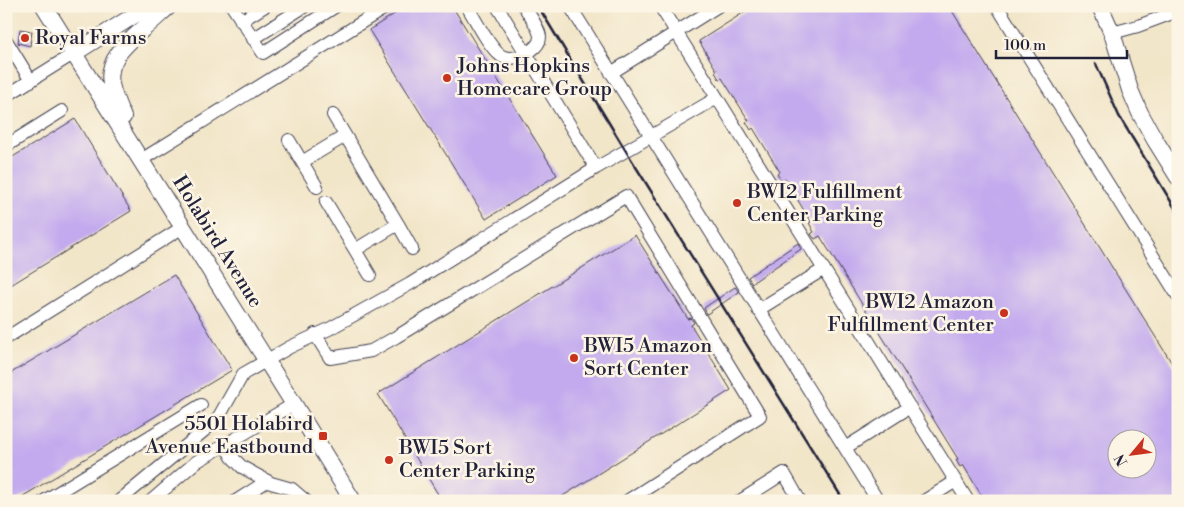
<svg xmlns="http://www.w3.org/2000/svg" width="1184" height="507" font-family="'Libre Bodoni',serif">
<style>
.building{fill:#c3aaee;fill-rule:evenodd}
.lines{fill:none;stroke-linecap:round;stroke-linejoin:round}
.minor-casing{stroke:#413f50;stroke-width:14}
.major-casing{stroke:#413f50;stroke-width:18}
.minor{stroke:#fff;stroke-width:12}
.major{stroke:#fff;stroke-width:16}
.rail{stroke:#22223b;stroke-width:2.5}
.poi-dot{fill:#c8321e;stroke:#fcf5e5;stroke-width:2}
.labels{text-anchor:middle;dominant-baseline:central;stroke-width:5;stroke-linejoin:round;paint-order:stroke}
.poi-label{font-size:20px;fill:#22223b;stroke:#fcf5e5;text-anchor:start}
.street-label{font-size:20px;fill:#22223b;stroke:#fcf5e5}
</style>
<rect width="100%" height="100%" fill="#fcf5e5"/>
<filter id="ink" filterUnits="userSpaceOnUse"><feTurbulence type="fractalNoise" baseFrequency=".02" numOctaves="2"/><feDisplacementMap in="SourceGraphic" scale="10" xChannelSelector="R" yChannelSelector="G"/><feConvolveMatrix kernelMatrix="1 2 1 2 8 2 1 2 1" color-interpolation-filters="sRGB"/></filter>
<filter id="wash" filterUnits="userSpaceOnUse"><feTurbulence type="fractalNoise" baseFrequency=".0096" numOctaves="4" result="noise"/><feDisplacementMap in="SourceGraphic" scale="20" xChannelSelector="R" yChannelSelector="G"/><feGaussianBlur stdDeviation="1.12" result="paint"/><feColorMatrix in="noise" values="0 0 0 0 0 0 0 0 0 0 0 0 0 0 0 0 0 1.4 0 .05"/><feComposite in="paint" operator="in"/></filter>
<g filter="url(#wash)">
<rect width="100%" height="100%" fill="#f2e6c9"/>
<g id="blocks">
<!-- building -->
<path class="building" d="M407 6H452L557 175 486 219 369 30Z
M754 6H949L1178 373V501H985L963 465 960 467 956 460 958 459 820 236 815 239 811 234 814 232 809 223 811 222 785 179 782 181 777 174 780 172 753 128 751 130 746 122 749 121 722 78 719 79 715 72 717 71 699 41ZM1116 440H1146V470H1116Z
M20 29 32 31 30 46 18 43Z
M75 119 131 211 6 288V161Z
M635 235 688 319 691 318 694 323 691 325 731 390 555 501H442L378 394Z
M798 243 801 249 752 283 748 277Z
M174 275 232 370 15 501H6V376Z
M735 287 739 292 707 314 704 308Z"/>
</g>
</g>
<g filter="url(#ink)">
<use href="#blocks" fill-opacity="0" stroke="#413f50" stroke-width="1"/>
<g class="lines">
<defs>
<path id="minor" d="M232 6 263 53 336 6
M467 6C475 19 489 47 500 55 511 64 540 51 540 37 540 29 528 13 524 6
M497 6 596 168
M570 6 878 501
M660 6 968 501
M997 6 1178 296
M241 21 265 6
M1112 33 1138 26 1178 11
M253 39 305 6
M6 40 31 81
M611 73 718 6
M6 96 73 54
M289 140 302 162
M6 146 62 111
M141 160 388 6
M317 187 302 162 345 136
M326 202 355 250 398 224 333 115
M398 224 412 249
M355 250 370 275
M758 310 824 269
M315 334 330 358 371 351 396 337 626 196 760 416 627 501
M6 338 183 227
M225 444 232 457 242 467 271 483 292 489 306 501
M845 448 910 407
M44 501 201 405
M119 501 217 420 243 374 290 347 329 329 410 284 596 168 717 98
M151 501 196 462 294 404
M236 501 267 481
M740 501 784 473 800 501
M924 501 956 481"/>
<path id="major" d="M44 6 290 398 353 501
M1100 6 1112 33 1130 90 1140 113 1155 140 1178 177
M73 54 149 6
M123 117C118 106 113 95 111 84 106 60 127 43 143 29 152 22 160 14 169 6"/>
</defs>
<!-- minor casing -->
<use href="#minor" class="minor-casing"/>
<!-- major casing -->
<use href="#major" class="major-casing"/>
<!-- minor -->
<use href="#minor" class="minor"/>
<!-- major -->
<use href="#major" class="major"/>
<!-- rail -->
<path class="rail" d="M538 6 626 151 844 501
M1096 64 1119 116 1178 213"/>
</g>
</g>
<!-- markers -->
<g class="poi-dot">
<circle cx="25" cy="38" r="5"/>
<circle cx="447" cy="78" r="5"/>
<circle cx="737" cy="203" r="5"/>
<circle cx="1004" cy="313" r="5"/>
<circle cx="574" cy="358" r="5"/>
<rect x="318" y="431" width="10" height="10" rx="2.5"/>
<circle cx="389" cy="460" r="5"/>
</g>
<g class="labels">
<!-- poi labels -->
<g class="poi-label">
<text x="35" y="38">Royal Farms</text>
<text x="457" y="66">Johns Hopkins<tspan x="457" dy="23">Homecare Group</tspan></text>
<text x="747" y="192">BWI2 Fulfillment<tspan x="747" dy="23">Center Parking</tspan></text>
<text x="994" y="302" text-anchor="end">BWI2 Amazon<tspan x="994" dy="23">Fulfillment Center</tspan></text>
<text x="584" y="346">BWI5 Amazon<tspan x="584" dy="23">Sort Center</tspan></text>
<text x="313" y="424" text-anchor="end">5501 Holabird<tspan x="313" dy="23">Avenue Eastbound</tspan></text>
<text x="399" y="448">BWI5 Sort<tspan x="399" dy="23">Center Parking</tspan></text>
</g>
<!-- street labels -->
<g class="street-label">
<text transform="translate(217 242) rotate(58)">Holabird Avenue</text>
</g>
</g>
<!-- margin -->
<rect width="1184" height="507" fill="none" stroke="#fcf5e5" stroke-width="25"/>
<!-- north arrow -->
<g transform="translate(1132 454) rotate(241)"><circle r="24" fill="#fcf5e5" stroke="#a5a1a1"/>
<path d="M0-4L9 19L0 12L-9 19Z" fill="#c8321e"/>
<text y="-8" font-size="14" font-weight="bold" text-anchor="middle" fill="#22223b">N</text>
</g>
<!-- scale -->
<path d="M996 50v8h131v-8" fill="none" stroke="#22223b" stroke-width="2.5"/>
<text x="1004" y="50" font-size="15" fill="#22223b" stroke="#fcf5e5" stroke-width="4" paint-order="stroke">100 m</text>
</svg>
